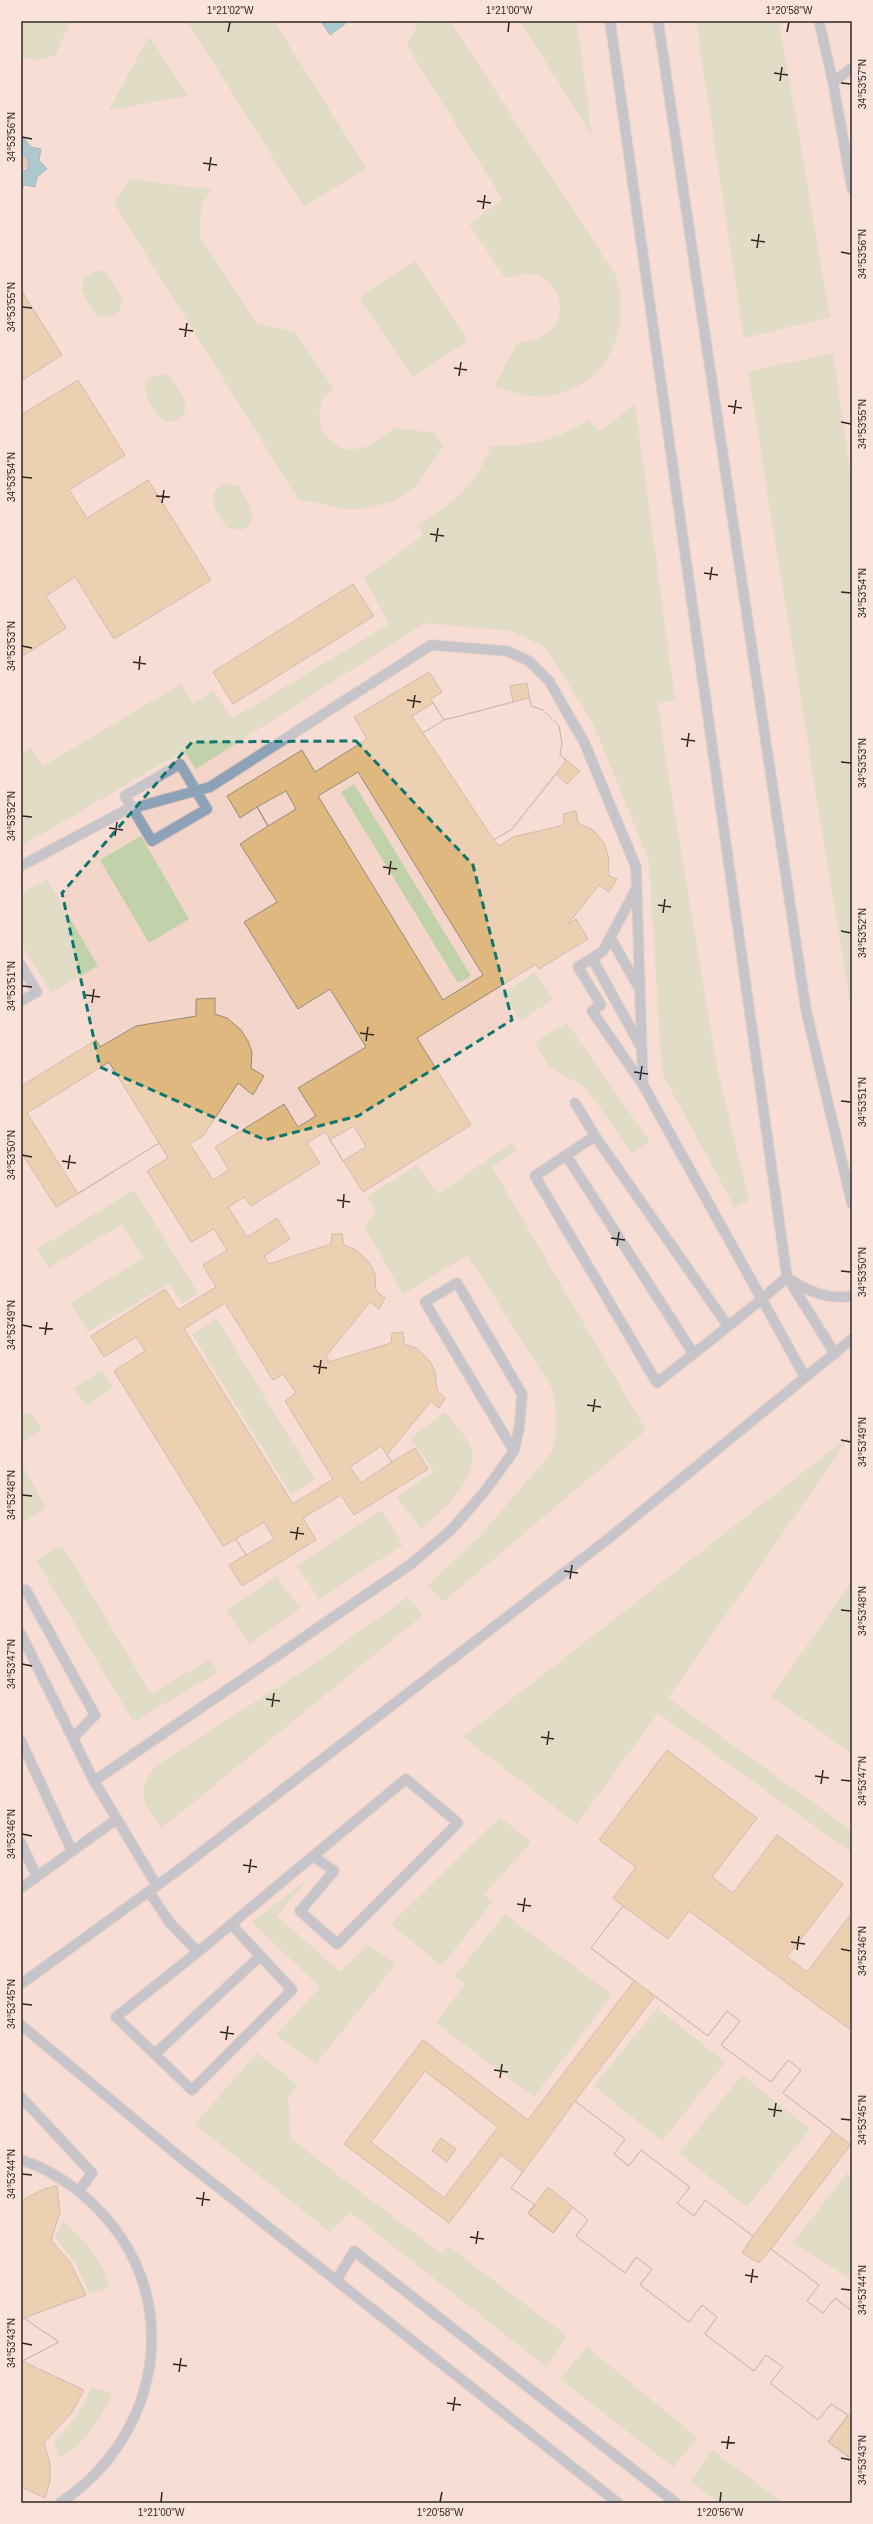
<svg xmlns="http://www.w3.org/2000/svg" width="873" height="2524" font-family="Arial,sans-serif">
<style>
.built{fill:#f3d5ca}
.green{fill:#c1d2ab}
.water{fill:#53a8bc;stroke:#48818e}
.building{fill:#deb87e;stroke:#968b7c;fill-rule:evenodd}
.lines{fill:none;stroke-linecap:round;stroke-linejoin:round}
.minor-casing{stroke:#d5c1ba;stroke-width:12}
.minor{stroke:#8da1b7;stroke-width:10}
.marked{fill:none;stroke:#0f766e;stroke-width:3;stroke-dasharray:8 5;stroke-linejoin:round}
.ticks{fill:none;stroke:#2f2724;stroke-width:1.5}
.neatline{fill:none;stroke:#2f2724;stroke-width:1.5}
.ticks-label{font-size:10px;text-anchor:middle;fill:#2f2724}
</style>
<rect width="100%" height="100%" fill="#f9e3db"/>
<!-- built -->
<path class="built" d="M21 21H852V2503H21Z"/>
<!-- green -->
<path class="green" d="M21 21H70L56 55C43 60 33 62 21 56Z
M187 21H274L366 168 304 207Z
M419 21H450L616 276C633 337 602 397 533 396 520 396 507 390 495 386L517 343C524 341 534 340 541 337 582 315 552 255 506 279L469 224 503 200 407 46Z
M520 21H577L592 136Z
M696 21H779L830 317 744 338Z
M149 36 188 96 109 110Z
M131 179 212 190 202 204 199 235 257 324 295 332 333 388C327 394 321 400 320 408 315 430 334 453 357 449 371 447 383 436 395 428L435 433 443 447 415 487 395 500 373 507 349 510 298 499 114 203Z
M415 261 468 341 413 377 359 298Z
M100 270 107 273 123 299 118 313 111 317 96 316 81 290 85 276Z
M833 353 852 485V1016L748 372Z
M163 374 170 376C178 389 197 410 176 420 171 422 166 422 161 419 157 417 155 411 152 407 143 392 140 377 163 374Z
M635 404 675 700 658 703 663 742 716 1064 749 1200 735 1208 662 1073 649 861 593 723 545 647 511 631 425 623 196 769 184 751 21 846V754L31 748 43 766 181 684 193 704 213 691 232 719 389 624 364 577 423 536 418 525C454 503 475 486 491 446 527 447 558 440 588 420L600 432Z
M223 484 238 486C247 501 262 517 243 530L227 528C217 514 203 496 223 484Z
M354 784 471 976 458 983 341 792Z
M141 836 189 919 149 943 100 860Z
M47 879 98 966 51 993 21 943V894Z
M535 972 553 999 521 1021 502 994Z
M567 1023 650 1142 632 1153 586 1088 549 1067 535 1042Z
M512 1143 517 1151 492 1167 646 1430 443 1602 428 1585 479 1537 552 1452C559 1432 557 1410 553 1390L468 1255 403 1294 364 1226 376 1213 367 1197 417 1165 438 1194Z
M134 1190 198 1293 182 1303 169 1283 88 1332 70 1303 143 1258 122 1224 49 1268 37 1249Z
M217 1319 315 1479 291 1494 192 1334Z
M102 1370 114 1387 86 1406 74 1388Z
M30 1412 42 1430 21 1443V1417Z
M445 1412C453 1423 470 1439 472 1452 476 1483 441 1511 421 1529L397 1497 434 1471 410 1438Z
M851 1435 668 1698 852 1831V1853L658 1713 577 1824 463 1737Z
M21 1462 46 1508 21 1524Z
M381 1510 403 1545 319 1599 297 1566Z
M62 1545 151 1694 210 1659 218 1672 134 1722 36 1560Z
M276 1576 300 1608 250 1644 226 1611Z
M852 1581V1753L771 1697Z
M408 1597 423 1615 162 1828C144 1802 134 1795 155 1767L321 1659Z
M500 1817 531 1842 484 1895 492 1902 442 1966 391 1924Z
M309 1878 277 1916 340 1972 368 1945 396 1964 316 2064 276 2035 320 1987 252 1922Z
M505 1914 612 1995 534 2097 436 2023 465 1984 454 1977Z
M657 2008 725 2062 662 2141 594 2086Z
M257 2053 298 2085 288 2098 291 2139 442 2254 448 2246 567 2336 546 2367 350 2212 330 2232 195 2124Z
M742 2075 810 2129 747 2207 679 2153Z
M847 2173 852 2178 851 2279 793 2243Z
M62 2221C84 2237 103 2262 110 2288L90 2294 76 2264 55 2238Z
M587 2347 698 2438 673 2467 560 2379Z
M92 2387 112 2394C101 2420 84 2444 60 2458L54 2442 76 2417Z
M712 2450 784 2503H719L691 2481Z"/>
<!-- water -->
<path class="water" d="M321 21H344L345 24 330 35Z
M24 138 31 147 41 149 39 160 47 169 37 177 35 187 25 185 21 188V173L27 169 29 163 26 157 21 155V140Z"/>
<!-- building -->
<path class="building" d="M22 157 25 159 28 164 21 171Z
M21 290 62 355 21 381Z
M78 380 125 455 69 490 87 518 148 480 211 580 114 639 75 577 46 596 66 628 21 657V415Z
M353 584 374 616 233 704 213 672Z
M429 672 442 692 431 699 444 720 513 702 510 686 527 683 531 706 543 710 559 726 562 743 560 755 580 771 567 784 556 774 512 829 494 840 499 846 513 837 564 825 563 814 576 811 578 823 593 830 604 843 609 859 608 875 617 879 609 892 599 885 568 924 576 919 588 939 539 969 536 964 417 1038 471 1125 363 1192 325 1132 307 1143 320 1163 251 1206 244 1197 228 1207 247 1237 277 1218 290 1239 264 1256 269 1264 331 1244 332 1234H342L344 1245 356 1250 369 1262 375 1274 376 1291 385 1298 379 1309 370 1302 326 1356 329 1362 391 1343 392 1333 403 1332 404 1344 416 1348 430 1361 435 1372 437 1390 445 1398 439 1408 431 1401 387 1455 392 1462 415 1448 428 1469 354 1515 341 1495 303 1518 316 1540 242 1586 229 1565 246 1555 236 1539 223 1546 114 1371 145 1351 136 1337 104 1357 91 1336 165 1289 178 1310 216 1287 203 1265 227 1250 214 1229 191 1242 147 1171 168 1158 159 1143 56 1207 21 1152V1086L96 1040 100 1047 136 1026 196 1016V999L215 998V1014L227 1018 241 1030 248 1041 252 1052 251 1068 264 1076 253 1095 238 1083 204 1135 190 1144 213 1180 229 1170 215 1147 284 1104 298 1127 316 1116 298 1088 366 1047 330 989 298 1009 244 922 277 902 240 844 268 826 257 807 240 818 227 796 302 750 315 772 367 739 354 717ZM358 772 483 975 443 1000 318 796ZM225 1303 273 1380 283 1374 296 1393 285 1401 333 1479 293 1504 184 1329Z
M529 698 531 706 543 710 559 726 562 743 560 755 566 761 512 829 494 840 423 733 444 720Z
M433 703 444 720 423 733 412 716Z
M286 791 296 809 268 826 257 807Z
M109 1062 159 1143 78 1194 27 1113Z
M354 1126 366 1147 343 1161 330 1140Z
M381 1446 392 1462 361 1483 350 1467Z
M264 1522 274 1539 246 1555 236 1539Z
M667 1750 757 1818 712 1877 733 1893 777 1835 843 1884 787 1957 807 1972 852 1913V2146L851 2144 771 2249 819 2285 807 2301 823 2313 835 2298 852 2311V2459L828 2442 848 2415 831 2404 818 2420 770 2383 783 2367 766 2355 754 2371 705 2334 717 2317 702 2305 689 2322 640 2285 652 2269 636 2257 625 2273 576 2236 588 2220 573 2207 553 2233 528 2213 535 2205 511 2188 523 2172 501 2155 449 2223 344 2144 423 2040 528 2120 634 1981 591 1948 623 1906 613 1898 636 1867 599 1840ZM655 1996 708 2036 727 2011 740 2021 721 2045 771 2082 788 2060 801 2070 783 2093 833 2131 753 2236 705 2200 694 2216 677 2203 690 2187 641 2150 629 2166 614 2154 625 2139 575 2101Z
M623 1906 668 1939 689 1911 852 2031V2146L783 2093 801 2070 788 2060 771 2082 721 2045 740 2021 727 2011 708 2036 591 1948Z
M425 2071 498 2127 444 2198 371 2142Z
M575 2101 625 2139 614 2154 629 2166 641 2150 690 2187 677 2203 694 2216 705 2200 753 2236 742 2253 759 2263 771 2249 819 2285 807 2301 823 2313 835 2298 852 2311V2459L828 2442 848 2415 831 2404 818 2420 770 2383 783 2367 766 2355 754 2371 705 2334 717 2317 702 2305 689 2322 640 2285 652 2269 636 2257 625 2273 576 2236 588 2220 573 2207 553 2233 528 2213 535 2205 511 2188Z
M441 2138 456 2149 447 2162 432 2151Z
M57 2186 60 2212 51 2240 70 2262 86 2295 24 2318 59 2342 22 2361 84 2390 72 2412 44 2443 50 2464V2481L45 2498 21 2487V2201L44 2189Z
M548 2187 573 2207 553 2233 528 2213Z
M21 2316 24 2318 59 2342 21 2362Z
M848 2415 852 2418V2459L828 2442Z"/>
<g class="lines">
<defs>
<path id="minor" d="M610 21 787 1277 835 1354
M658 21 806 1010 852 1204
M819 21 833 82 852 189
M833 82 852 68
M180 764 207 809 152 841 125 796Z
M21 866 126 810 210 787 431 645 507 651 529 661 549 681 584 742 636 867 643 1085 805 1377
M636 889 603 951 578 967 601 1005 592 1011 643 1085
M610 937 638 986
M592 958 641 1047
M21 965 37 992 21 1001
M575 1103 595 1136
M566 1155 693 1353
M728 1326 595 1136 535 1176 657 1383C700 1348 746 1314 787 1277 806 1291 828 1300 852 1296
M21 1592 26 1590 95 1715 73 1738
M21 1634 94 1781 157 1886
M21 1741 72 1851
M94 1781 411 1564 451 1530 485 1491 514 1451 519 1429 522 1394 457 1283 425 1302 514 1451
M21 1843 37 1877
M21 1888 117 1819
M149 1892 170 1923 198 1952C267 1894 337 1836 406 1779L458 1823 337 1944 300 1911 334 1871 313 1856
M198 1952 116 2017 192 2090 292 1990 231 1924
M21 1984 177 1871 608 1539 852 1339
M21 2025 181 2158 618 2503
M155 2054 260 1956
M21 2097 92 2173 79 2191
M21 2160C50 2169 76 2187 97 2208 186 2298 161 2436 60 2503
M336 2281 354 2251 676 2503"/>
</defs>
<!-- minor casing -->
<use href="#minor" class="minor-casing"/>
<!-- minor -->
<use href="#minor" class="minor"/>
</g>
<!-- marked area -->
<path d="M0 0H873V2524H0ZM356 741 473 865 512 1020 358 1116 265 1140 100 1067 62 893 192 742Z" fill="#f9e3db" fill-opacity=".55" fill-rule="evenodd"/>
<path class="marked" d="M356 741 473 865 512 1020 358 1116 265 1140 100 1067 62 893 192 742Z"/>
<!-- ticks -->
<path class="ticks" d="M228 32 230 22M508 32 509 22M787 32 789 22M774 73 788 75M780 81 782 67M841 83 851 84M22 137 32 139M203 163 217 165M209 171 211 157M477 201 491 203M483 209 485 195M751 240 765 242M757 248 759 234M841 252 851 254M22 307 32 308M179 329 193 331M185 337 187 323M454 368 467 370M459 376 461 362M728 406 742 408M734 414 736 400M841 422 851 424M22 477 32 478M156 496 170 497M162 503 164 490M430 534 444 536M436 542 438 528M704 573 718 575M710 580 712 567M841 592 851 593M22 646 32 648M133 662 146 664M139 670 140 656M407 700 421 702M413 708 415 695M681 739 695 741M687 747 689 733M841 762 851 763M22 816 32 817M109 828 123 830M115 836 117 822M383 867 397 869M389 875 391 861M658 905 671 907M663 913 665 899M841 931 851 933M22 986 32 987M86 995 100 997M92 1003 94 989M360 1033 374 1035M366 1041 368 1027M634 1072 648 1074M640 1080 642 1066M841 1101 851 1102M22 1155 32 1157M62 1161 76 1163M68 1169 70 1155M337 1200 350 1202M343 1208 344 1194M611 1238 625 1240M617 1246 619 1232M841 1271 851 1272M22 1325 32 1327M39 1328 53 1329M45 1335 47 1322M313 1366 327 1368M319 1374 321 1360M587 1405 601 1407M593 1412 595 1399M841 1440 851 1442M22 1495 32 1496M290 1532 304 1534M296 1540 298 1527M564 1571 578 1573M570 1579 572 1565M841 1610 851 1611M22 1664 32 1666M266 1699 280 1701M272 1707 274 1693M541 1737 554 1739M547 1745 549 1731M815 1776 829 1778M841 1780 851 1781M821 1784 823 1770M22 1834 32 1836M243 1865 257 1867M249 1873 251 1859M517 1904 531 1906M523 1912 525 1898M791 1942 805 1944M841 1949 851 1951M797 1950 799 1936M22 2004 32 2005M220 2032 234 2034M226 2040 228 2026M494 2070 508 2072M500 2078 502 2064M768 2109 782 2111M774 2117 776 2103M841 2119 851 2120M22 2174 32 2175M196 2198 210 2200M202 2206 204 2192M470 2237 484 2239M476 2244 478 2231M745 2275 758 2277M751 2283 753 2269M841 2289 851 2290M22 2343 32 2345M173 2364 187 2366M179 2372 181 2358M447 2403 461 2405M453 2411 455 2397M721 2442 735 2443M727 2449 729 2436M841 2458 851 2460M161 2502 162 2492M440 2502 442 2492M720 2502 721 2492"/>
<!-- border -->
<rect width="873" height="2524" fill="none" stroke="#f9e3db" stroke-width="44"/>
<rect x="22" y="22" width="829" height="2480" class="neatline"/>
<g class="ticks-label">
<text x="230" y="14">1°21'02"W</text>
<text x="509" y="14">1°21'00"W</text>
<text x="789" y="14">1°20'58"W</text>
<text transform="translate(862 84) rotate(-90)" y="4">34°53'57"N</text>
<text transform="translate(11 137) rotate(-90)" y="4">34°53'56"N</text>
<text transform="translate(862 254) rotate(-90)" y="4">34°53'56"N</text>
<text transform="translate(11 307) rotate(-90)" y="4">34°53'55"N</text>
<text transform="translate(862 424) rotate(-90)" y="4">34°53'55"N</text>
<text transform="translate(11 477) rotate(-90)" y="4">34°53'54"N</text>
<text transform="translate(862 593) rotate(-90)" y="4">34°53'54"N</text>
<text transform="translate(11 646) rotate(-90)" y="4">34°53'53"N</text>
<text transform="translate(862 763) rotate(-90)" y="4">34°53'53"N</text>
<text transform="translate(11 816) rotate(-90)" y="4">34°53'52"N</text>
<text transform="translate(862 933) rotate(-90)" y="4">34°53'52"N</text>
<text transform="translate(11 986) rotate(-90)" y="4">34°53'51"N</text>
<text transform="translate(862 1102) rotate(-90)" y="4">34°53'51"N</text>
<text transform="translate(11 1155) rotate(-90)" y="4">34°53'50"N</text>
<text transform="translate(862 1272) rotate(-90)" y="4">34°53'50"N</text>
<text transform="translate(11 1325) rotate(-90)" y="4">34°53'49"N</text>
<text transform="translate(862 1442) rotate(-90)" y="4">34°53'49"N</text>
<text transform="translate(11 1495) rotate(-90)" y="4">34°53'48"N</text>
<text transform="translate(862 1611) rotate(-90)" y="4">34°53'48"N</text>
<text transform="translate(11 1664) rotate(-90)" y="4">34°53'47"N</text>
<text transform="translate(862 1781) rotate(-90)" y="4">34°53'47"N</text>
<text transform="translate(11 1834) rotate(-90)" y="4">34°53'46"N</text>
<text transform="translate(862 1951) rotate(-90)" y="4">34°53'46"N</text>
<text transform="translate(11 2004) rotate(-90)" y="4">34°53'45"N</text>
<text transform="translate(862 2120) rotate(-90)" y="4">34°53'45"N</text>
<text transform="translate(11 2174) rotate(-90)" y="4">34°53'44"N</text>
<text transform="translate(862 2290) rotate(-90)" y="4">34°53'44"N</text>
<text transform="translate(11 2343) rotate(-90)" y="4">34°53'43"N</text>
<text transform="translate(862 2460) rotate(-90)" y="4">34°53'43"N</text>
<text x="161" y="2516">1°21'00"W</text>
<text x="440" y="2516">1°20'58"W</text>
<text x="720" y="2516">1°20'56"W</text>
</g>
</svg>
